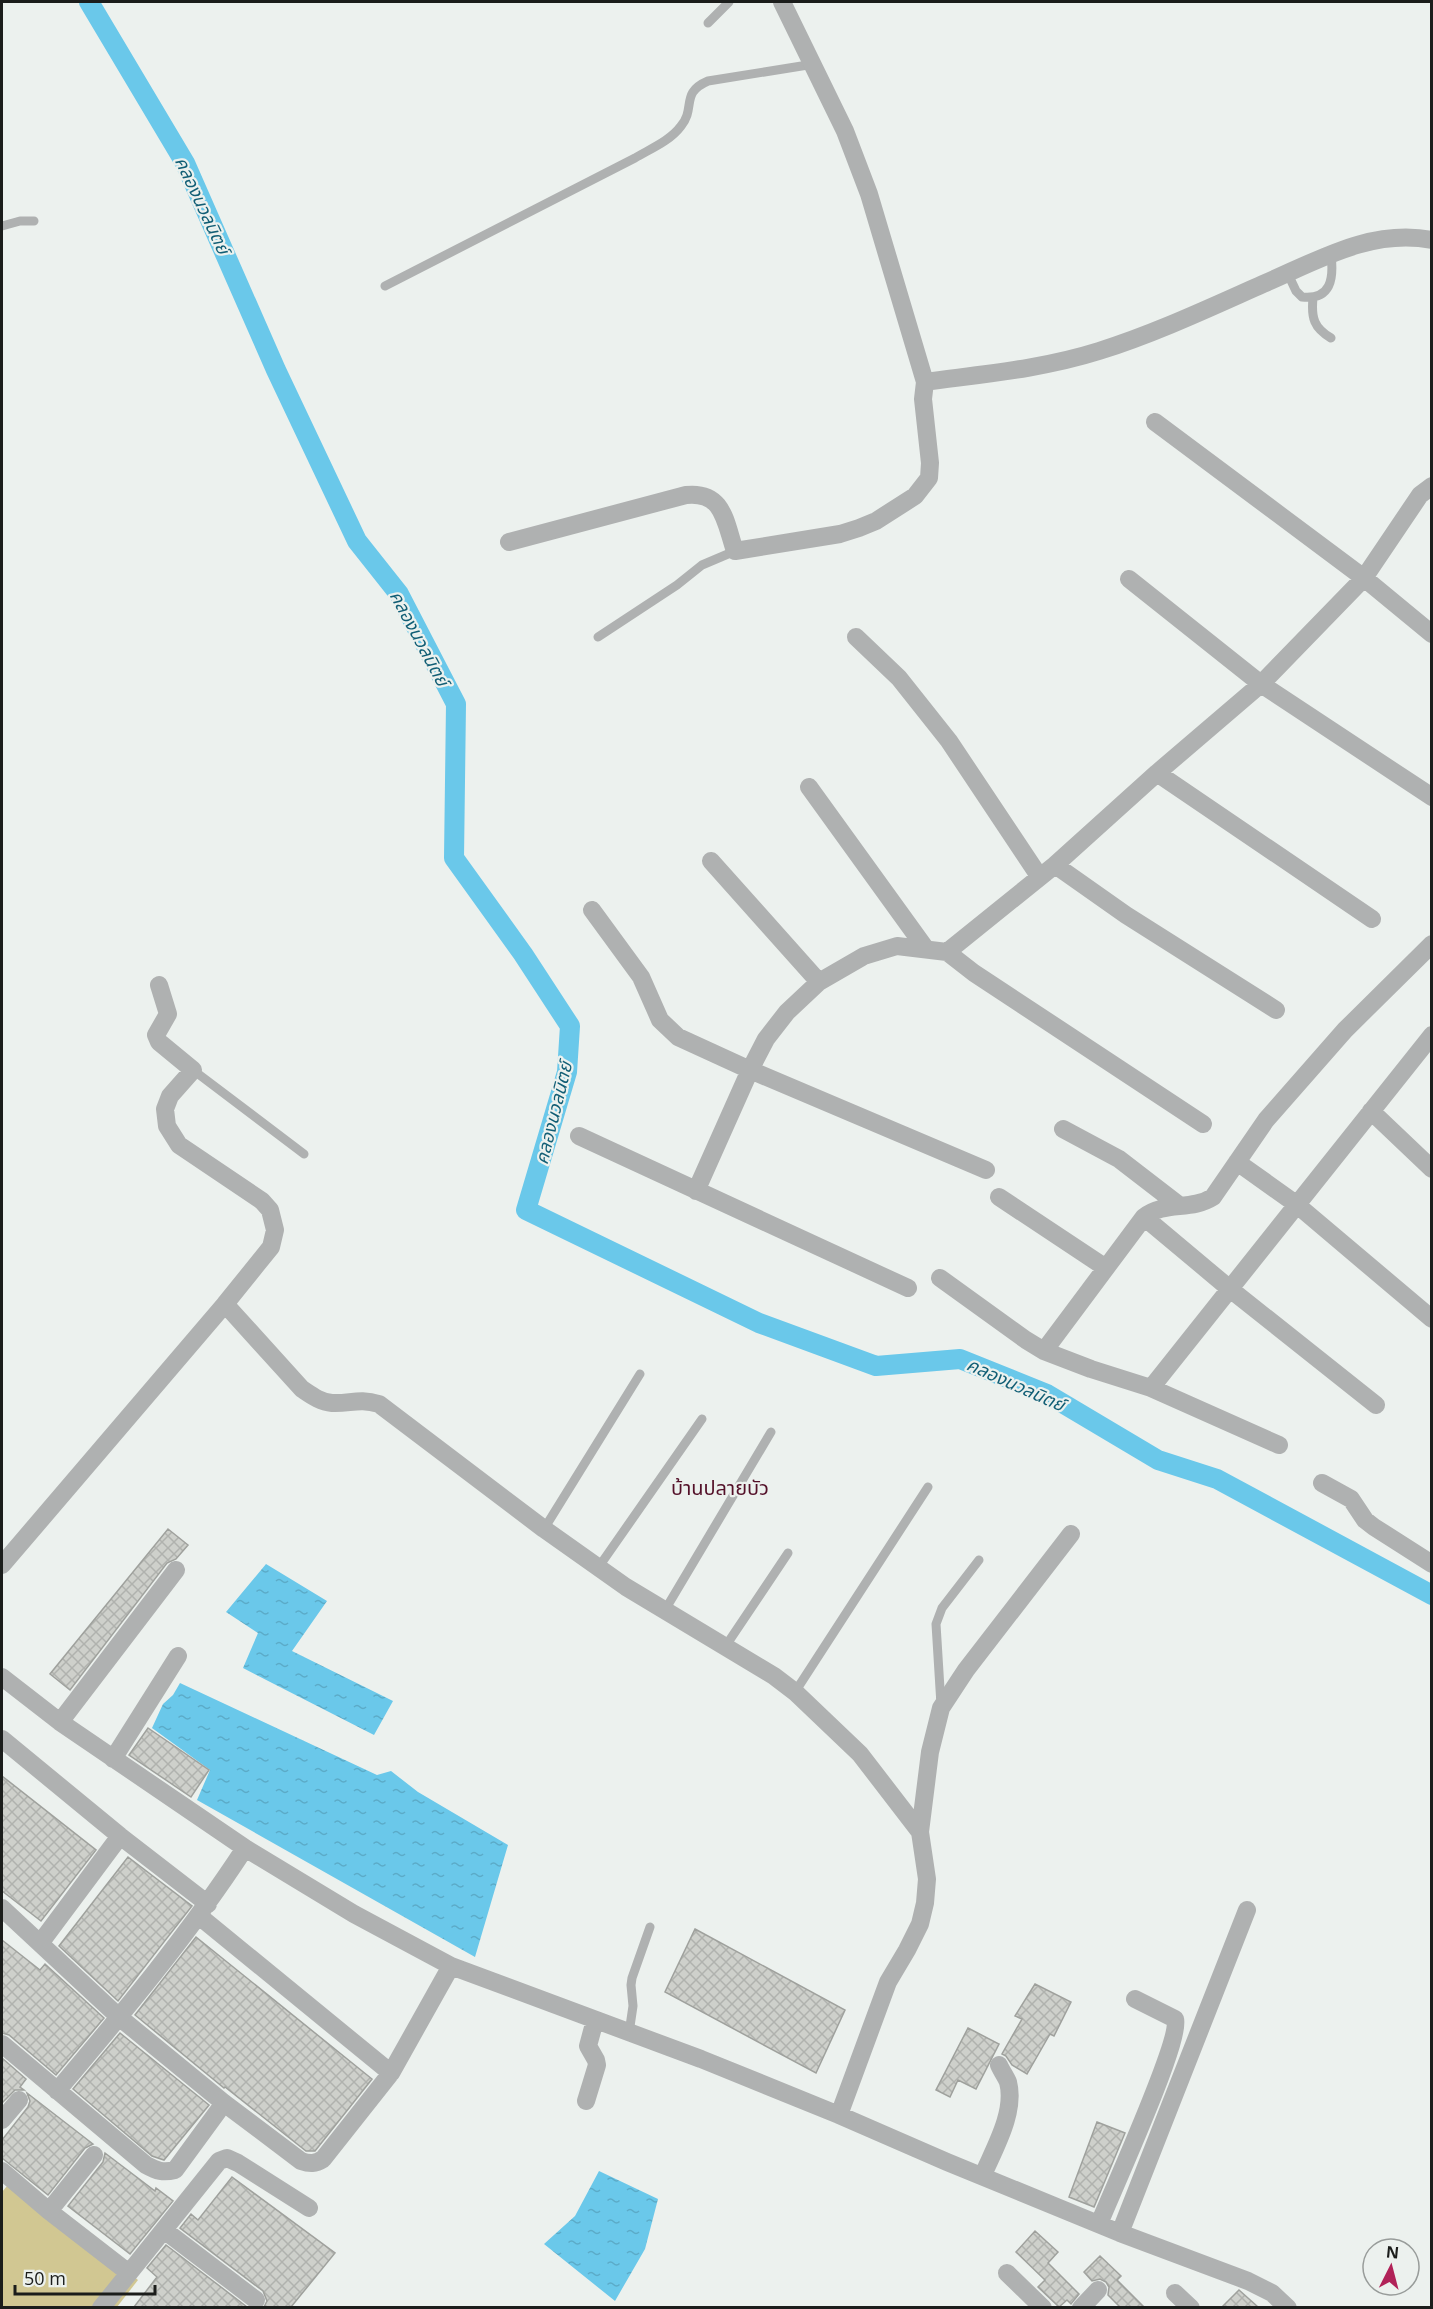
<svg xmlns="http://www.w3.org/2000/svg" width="1433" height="2309" font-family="'Open Sans','Noto Sans Thai',sans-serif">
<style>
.park{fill:#d1c792}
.water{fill:url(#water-ripples)}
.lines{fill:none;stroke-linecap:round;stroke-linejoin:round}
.canal{stroke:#6ac8ea;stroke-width:20}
.building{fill:url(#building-cross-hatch);stroke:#9fa19d;stroke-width:1.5}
.lane{stroke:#afb1b1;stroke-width:9}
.street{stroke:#afb1b1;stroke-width:18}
.labels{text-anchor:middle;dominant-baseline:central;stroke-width:4.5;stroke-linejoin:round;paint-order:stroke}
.water-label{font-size:18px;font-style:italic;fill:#115e75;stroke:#ecf1ee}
.quarter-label{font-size:20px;fill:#531028;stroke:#ecf1ee}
</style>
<defs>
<pattern id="water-ripples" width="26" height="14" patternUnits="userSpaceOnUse" patternTransform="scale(1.5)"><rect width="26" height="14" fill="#6ac8ea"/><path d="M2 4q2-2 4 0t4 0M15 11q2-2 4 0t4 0" fill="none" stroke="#5babc8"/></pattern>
<pattern id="building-cross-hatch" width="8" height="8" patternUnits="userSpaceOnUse" patternTransform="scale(1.5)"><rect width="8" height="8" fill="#ced0cb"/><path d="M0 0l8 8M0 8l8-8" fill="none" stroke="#b0b2ae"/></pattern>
</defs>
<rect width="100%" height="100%" fill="#ecf1ee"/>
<!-- park -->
<path class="park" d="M12 2180 138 2280 117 2307H2V2192Z"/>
<!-- water -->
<path class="water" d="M266 1564 327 1601 292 1651 393 1701 374 1735 243 1668 258 1633 226 1612Z
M180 1683 377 1775 391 1771 418 1792 508 1845 475 1957 197 1800 210 1770 152 1728 163 1704 173 1695Z
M599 2171 658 2199 645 2249 615 2301 544 2244 575 2216Z"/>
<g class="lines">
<!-- canal -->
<path class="canal" d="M89 2 185 163 276 370 357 541 399 594 456 704 454 858 523 954 570 1026 567 1072 526 1210 759 1323 876 1366 960 1359 1047 1394 1158 1460 1217 1479 1432 1595"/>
</g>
<!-- building -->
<path class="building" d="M168 1529 188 1545 176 1559 167 1563 70 1690 50 1674Z
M148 1728 209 1770 191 1797 129 1755Z
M2 1776 96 1850 41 1921 2 1891Z
M128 1857 192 1906 118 2001 59 1946Z
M695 1929 845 2010 816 2073 665 1992Z
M196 1937 372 2079 315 2151H306L225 2087 224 2088 135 2015Z
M2 1940 40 1970 45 1964 104 2018 56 2075 9 2035 2 2033Z
M1035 1984 1071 2002 1054 2036 1050 2034 1027 2074 1012 2065 1006 2056 1002 2054 1022 2019 1015 2016Z
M968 2028 999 2044 976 2089 958 2080 950 2097 936 2090Z
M120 2033 209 2105 164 2160 152 2156 73 2089Z
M2 2058 26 2079 20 2087 24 2090H15L2 2103Z
M27 2093 93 2144 85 2148 48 2195 2 2158V2140L28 2107 30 2101Z
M1097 2122 1125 2133 1094 2207 1069 2197Z
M105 2153 155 2191 156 2188 173 2201 130 2254 68 2206 103 2162Z
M232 2177 335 2253 291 2307H264L267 2301 263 2291 180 2228 191 2214 198 2220Z
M1035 2231 1058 2252 1048 2263 1079 2294 1071 2304 1067 2300 1059 2307 1038 2287 1045 2280 1016 2252Z
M166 2245 247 2307H134L157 2277 147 2268Z
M1100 2256 1121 2276 1117 2280 1144 2307H1120L1108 2295 1109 2287 1106 2282 1100 2279 1092 2281 1084 2272Z
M1239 2290 1258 2307H1222Z"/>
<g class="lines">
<!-- lane -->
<path class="lane" d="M708 23 729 2
M2 226 20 221H34
M1288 274 1296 291 1302 297C1331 300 1334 279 1331 255
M385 286 635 158C650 149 670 141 681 126 696 108 680 93 708 81L814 64
M1313 298C1311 318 1314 328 1331 338
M598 637 677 585 702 565 735 551
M193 1070 304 1154
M544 1529 640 1374
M598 1568 702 1419
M665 1610 771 1432
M725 1647 788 1553
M795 1692 928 1487
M941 1705 936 1624 942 1608 979 1560
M629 2033 633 2006 631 1985 632 1978 650 1927"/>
<!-- street -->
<path class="street" d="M782 2 845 131 869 194 925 382C983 374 1042 369 1099 351 1156 333 1209 308 1263 284 1317 261 1371 228 1432 240
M1155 422 1364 578 1432 634
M509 542 686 495C724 491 725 522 735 551L840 534 859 528 876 521 915 496 929 478 930 463 923 399 925 382
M1129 579 1261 684 1432 797
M856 637 899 678 949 741 1039 876
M1157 773 1372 919
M809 787 926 949
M711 861 819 982
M1055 865 1126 915 1276 1010
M592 910 641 977 660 1020 678 1037 750 1070 986 1170
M947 952 974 973 1203 1124
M1371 1111 1432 1169
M1063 1129 1119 1159 1180 1206
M579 1136 908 1288
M1237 1162 1296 1204 1432 1319
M696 1191 750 1070 766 1039 787 1012 819 982 864 956 897 946 947 952 1055 865 1157 773 1261 684 1364 578 1420 495 1432 486
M999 1197 1106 1268
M1144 1217 1230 1289 1376 1405
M940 1278 1026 1340 1044 1351 1091 1369 1151 1388 1279 1445
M225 1304 302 1389C311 1395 320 1402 332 1403 350 1404 359 1398 379 1404L544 1529 626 1587 774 1676 795 1692 860 1754 920 1832 927 1879 925 1903 920 1924 907 1950 888 1982 839 2115
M1044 1351 1144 1217C1164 1201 1191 1211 1213 1197L1266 1120 1345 1030 1432 944
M1151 1388 1432 1035
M1322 1483 1351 1499 1365 1520 1374 1527 1432 1564
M2 1565 225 1304 271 1247 275 1230 270 1210 262 1201 179 1145 167 1126 165 1109 170 1096 193 1070 159 1042 156 1035 168 1014 159 985
M2 1677 60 1722 245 1848 354 1914 451 1966 701 2059 839 2115 947 2162 1120 2233 1248 2281 1272 2293 1288 2308
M60 1722 176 1570
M2 1739 120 1836 208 1904
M113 1759 178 1656
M920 1832 930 1752 941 1708 966 1670 1071 1534
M2 1908 119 2017 224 2103 301 2161C310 2164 315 2164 323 2159L391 2073 451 1966
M199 1916 391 2073
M41 1942 120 1836
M2 2044 146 2165C157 2171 163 2173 175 2170L224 2103
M57 2091C123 2013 189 1934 245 1848
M586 2101 597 2065 596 2060 588 2046 595 2020
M2 2120 19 2100
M2 2171 49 2211 129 2273
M983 2175C994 2149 1016 2112 1008 2082 1006 2077 1001 2070 999 2065
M49 2211 94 2155
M1099 2224C1111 2194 1182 2039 1175 2019L1135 1999
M164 2230 256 2300
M1120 2233 1247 1910
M1007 2273 1043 2308
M1175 2293 1191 2308
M101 2308 219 2161 227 2158 238 2163 309 2208
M1081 2308 1098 2290"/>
</g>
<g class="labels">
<!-- water labels -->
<g class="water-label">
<text transform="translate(203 205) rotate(65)">คลองนวลนิตย์</text>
<text transform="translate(420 638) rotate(62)">คลองนวลนิตย์</text>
<text transform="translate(553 1113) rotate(-76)">คลองนวลนิตย์</text>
<text transform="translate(1016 1384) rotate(24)">คลองนวลนิตย์</text>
</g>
<!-- quarter labels -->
<g class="quarter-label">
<text x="720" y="1487">บ้านปลายบัว</text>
</g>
</g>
<!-- border -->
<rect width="1433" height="2309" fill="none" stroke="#1b1d1b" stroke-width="6"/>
<!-- north arrow -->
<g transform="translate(1391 2267) rotate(6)"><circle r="28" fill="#ecf1ee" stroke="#989c9a" stroke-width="1.5"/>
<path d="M0-4.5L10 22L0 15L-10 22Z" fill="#b12258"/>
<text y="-9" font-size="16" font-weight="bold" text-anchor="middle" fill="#1b1d1b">N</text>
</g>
<!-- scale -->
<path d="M15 2285v9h140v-9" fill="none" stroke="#1b1d1b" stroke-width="3"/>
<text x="24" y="2285" font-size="18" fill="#1b1d1b" stroke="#ecf1ee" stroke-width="4.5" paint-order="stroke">50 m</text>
</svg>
